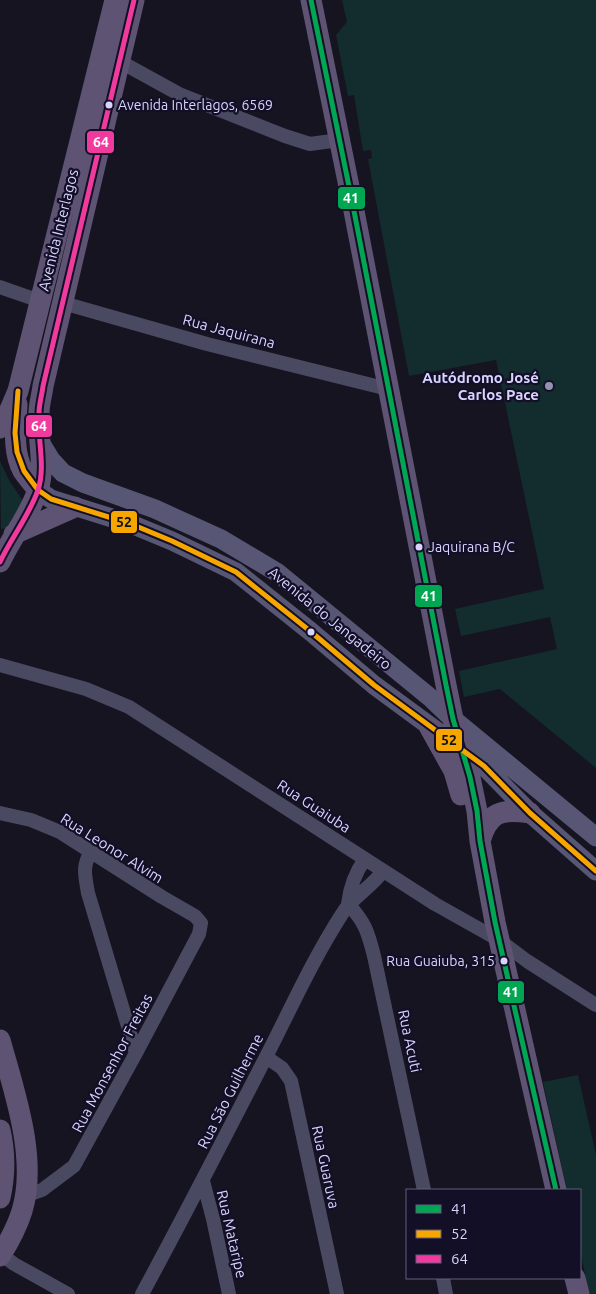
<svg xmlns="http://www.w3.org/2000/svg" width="596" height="1294" font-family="Ubuntu,sans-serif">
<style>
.green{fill:#132c2d}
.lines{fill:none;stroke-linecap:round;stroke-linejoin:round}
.street{stroke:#4a4962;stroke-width:14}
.secondary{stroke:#575674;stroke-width:19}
.primary{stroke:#5e5373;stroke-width:21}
.bus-1-casing{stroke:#130f26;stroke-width:9}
.bus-2-casing{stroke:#130f26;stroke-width:9}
.bus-3-casing{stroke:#130f26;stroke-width:9}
.bus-1{stroke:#00a651;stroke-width:5}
.bus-2{stroke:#f7a600;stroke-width:5}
.bus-3{stroke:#f13a9d;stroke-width:5}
.bus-dot{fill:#d9d4ff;stroke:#130f26;stroke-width:2}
.poi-dot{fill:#9591b1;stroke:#130f26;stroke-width:2}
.labels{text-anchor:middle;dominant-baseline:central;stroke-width:4.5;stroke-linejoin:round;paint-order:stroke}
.bus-label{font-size:14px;fill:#d9d4ff;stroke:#130f26;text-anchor:start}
.street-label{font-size:15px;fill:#d9d4ff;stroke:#130f26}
.poi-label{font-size:15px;font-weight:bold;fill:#d9d4ff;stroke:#130f26;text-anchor:end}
.line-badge{stroke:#130f26;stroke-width:2}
.badge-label{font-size:14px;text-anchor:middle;font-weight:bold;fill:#fff}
.pale-badge-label{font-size:14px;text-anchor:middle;font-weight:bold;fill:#111}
</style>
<rect width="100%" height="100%" fill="#161421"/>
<!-- green -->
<path class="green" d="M342 0H596V768L500 689 464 697 459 671 557 649 550 617 461 636 455 609 544 589 496 360 409 376 368 159 372 158 371 150 363 151 354 95 348 96 336 35 347 22Z
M0 461 9 480 23 501 9 528 1 529Z
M578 1075 596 1155V1294H589L580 1250V1190H567L543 1082Z"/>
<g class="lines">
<!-- street -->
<path class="street" d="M119 61 179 94 285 136 310 144 339 140
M0 287 40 301
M63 303 207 344 388 389
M0 665 86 689 129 707 435 904 499 940 527 961 596 1005
M0 813 31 820 60 832 162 897 195 916 201 923 199 934 136 1053 74 1166 42 1190 25 1196
M91 851C82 867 85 875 88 893L136 1053
M348 904C365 922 368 932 374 956L424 1190
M348 904C350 886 355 873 365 859
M266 1057 282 1068 291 1081 337 1294
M203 1181 213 1219 229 1294
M1 1254 14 1264 68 1294
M443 1278 446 1294
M142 1294C185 1215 226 1135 267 1055 291 1008 313 959 342 914 352 897 371 888 383 871"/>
<!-- secondary -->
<path class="secondary" d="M40 442 51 460 63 473 83 483 155 509 221 539 278 573 432 699 453 719 596 837
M38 490 51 499 131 524 172 541 236 572 310 631 374 685 484 766 530 813 596 871"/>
<!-- primary -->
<path class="primary" d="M311 0 354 211 446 685 453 719 470 777 477 811 480 841 495 922 556 1190
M17 404C16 425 12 451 23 471 27 477 33 484 38 490
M0 428 6 419 18 391 115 0
M14 534 75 507
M0 562C11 538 29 516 38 490 46 466 37 438 39 413 39 404 42 395 43 386L134 0
M430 728 454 771 461 795
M480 841C489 811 501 809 530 813
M0 1040C14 1091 38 1158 22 1211 17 1227 9 1242 0 1256
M0 1130C5 1152 5 1176 0 1198
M575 1278 579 1294"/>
<defs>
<path id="bus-1" d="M311 0 354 211 446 685 453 719 470 777 477 811 480 841 495 922 556 1190"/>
<path id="bus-2" d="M18 391 15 433 17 452 24 471 38 490 51 499 131 524 172 541 236 572 310 631 374 685 484 766 530 813 596 871"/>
<path id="bus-3" d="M0 562C11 538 29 516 38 490 46 466 37 438 39 413 39 404 42 395 43 386L134 0"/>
</defs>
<!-- bus-1 casing -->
<use href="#bus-1" class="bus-1-casing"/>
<!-- bus-2 casing -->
<use href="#bus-2" class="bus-2-casing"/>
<!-- bus-3 casing -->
<use href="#bus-3" class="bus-3-casing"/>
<!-- bus-1 -->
<use href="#bus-1" class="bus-1"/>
<!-- bus-2 -->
<use href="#bus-2" class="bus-2"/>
<!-- bus-3 -->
<use href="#bus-3" class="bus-3"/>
</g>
<!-- markers -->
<g class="bus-dot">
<circle cx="109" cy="105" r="4.5"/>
<circle cx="419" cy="547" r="4.5"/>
<circle cx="311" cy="632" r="4.5"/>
<circle cx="504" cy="961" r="4.5"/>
</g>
<circle class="poi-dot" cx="549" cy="386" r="5"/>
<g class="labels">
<!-- bus labels -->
<g class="bus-label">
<text x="118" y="105">Avenida Interlagos, 6569</text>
<text x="428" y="547">Jaquirana B/C</text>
<text x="495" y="961" text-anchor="end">Rua Guaiuba, 315</text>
</g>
<!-- street labels -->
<g class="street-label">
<text transform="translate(58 230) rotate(-76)">Avenida Interlagos</text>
<text transform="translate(229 331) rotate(15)">Rua Jaquirana</text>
<text transform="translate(330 618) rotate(39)">Avenida do Jangadeiro</text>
<text transform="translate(314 806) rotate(33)">Rua Guaiuba</text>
<text transform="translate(112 848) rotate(32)">Rua Leonor Alvim</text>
<text transform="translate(410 1041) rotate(78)">Rua Acuti</text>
<text transform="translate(112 1063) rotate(-62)">Rua Monsenhor Freitas</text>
<text transform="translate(230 1091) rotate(-63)">Rua São Guilherme</text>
<text transform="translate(326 1167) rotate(78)">Rua Guaruva</text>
<text transform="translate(232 1234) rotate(77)">Rua Mataripe</text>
</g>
<!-- poi labels -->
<g class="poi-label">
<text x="539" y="377">Autódromo José<tspan x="539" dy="17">Carlos Pace</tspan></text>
</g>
</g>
<g class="line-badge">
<rect x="86" y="130" width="29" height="24" rx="5" fill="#f13a9d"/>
<rect x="337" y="186" width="29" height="24" rx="5" fill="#00a651"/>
<rect x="25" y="414" width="28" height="24" rx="5" fill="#f13a9d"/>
<rect x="110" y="510" width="28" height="24" rx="5" fill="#f7a600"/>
<rect x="414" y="584" width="29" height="24" rx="5" fill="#00a651"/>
<rect x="435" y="728" width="28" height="24" rx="5" fill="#f7a600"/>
<rect x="497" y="980" width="28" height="24" rx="5" fill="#00a651"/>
</g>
<g class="badge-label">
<text x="101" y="147">64</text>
<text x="351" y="203">41</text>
<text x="39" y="431">64</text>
<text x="429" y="601">41</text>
<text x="511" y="997">41</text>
</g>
<g class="pale-badge-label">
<text x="124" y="527">52</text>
<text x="449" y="745">52</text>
</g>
<!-- legend -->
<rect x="406" y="1189" width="175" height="90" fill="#130f26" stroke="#625e7d"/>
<rect x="416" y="1205" width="25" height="8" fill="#00a651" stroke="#625e7d"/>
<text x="451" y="1214" font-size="15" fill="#d9d4ff">41</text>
<rect x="416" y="1230" width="25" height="8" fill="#f7a600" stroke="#625e7d"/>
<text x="451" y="1239" font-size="15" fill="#d9d4ff">52</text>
<rect x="416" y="1255" width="25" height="8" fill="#f13a9d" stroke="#625e7d"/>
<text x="451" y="1264" font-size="15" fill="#d9d4ff">64</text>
</svg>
